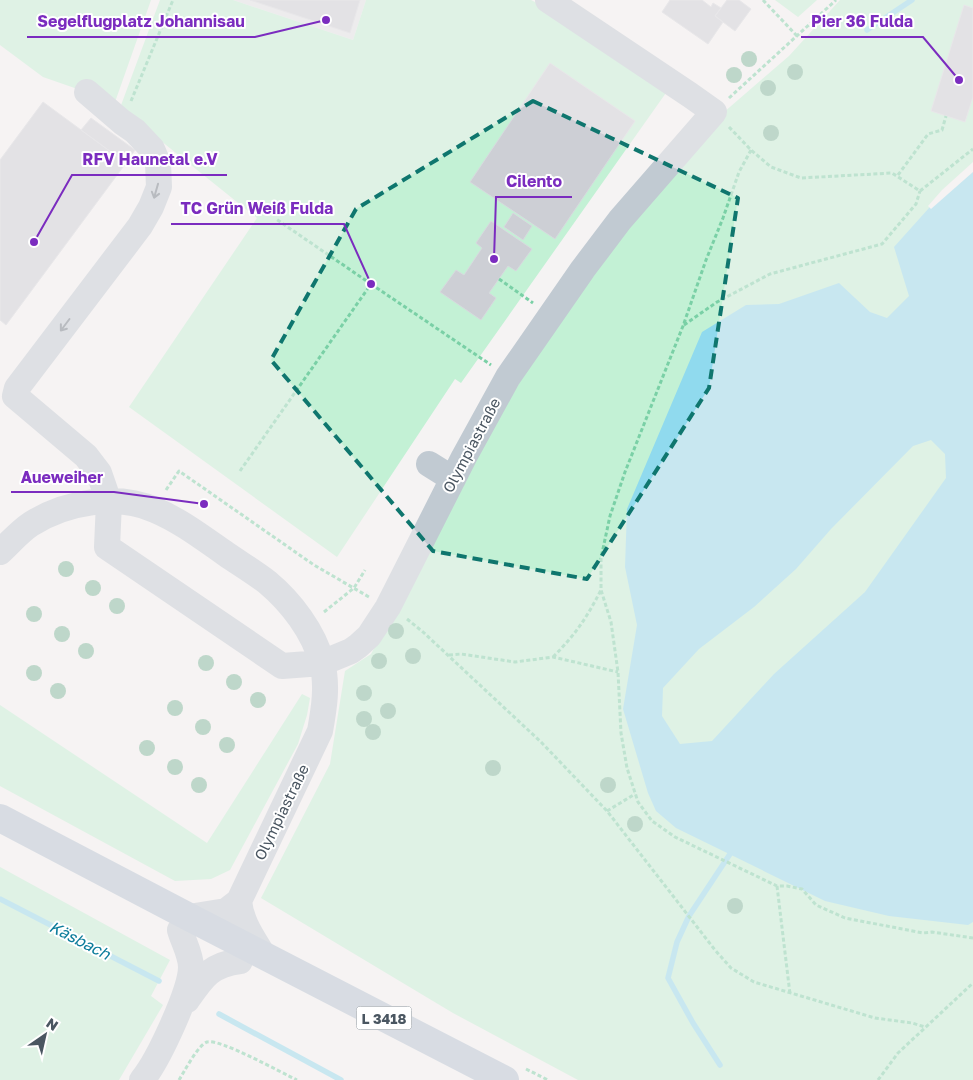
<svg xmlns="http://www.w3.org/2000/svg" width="973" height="1080" font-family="'Golos Text',sans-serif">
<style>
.airport{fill:#e2e4e7}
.green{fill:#c3f1d5}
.water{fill:#90daee;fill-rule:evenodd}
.pier{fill:#f5f3f3}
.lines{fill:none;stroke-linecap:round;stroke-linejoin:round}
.stream{stroke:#90daee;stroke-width:5.5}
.building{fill:#cdcfd5;stroke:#d7d9de}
.path{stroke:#7ad0a6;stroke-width:3;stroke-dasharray:4 2.5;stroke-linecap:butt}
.minor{stroke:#c1cad2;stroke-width:26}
.major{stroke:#b3c2d1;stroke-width:28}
.tree{fill:#7bb799}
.oneway{stroke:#6e7983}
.marked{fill:none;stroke:#0f766e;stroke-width:4;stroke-dasharray:10 6;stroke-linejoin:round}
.labels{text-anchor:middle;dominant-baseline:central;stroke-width:4;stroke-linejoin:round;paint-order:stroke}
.shield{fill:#fff;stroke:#808990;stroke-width:1}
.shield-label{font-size:14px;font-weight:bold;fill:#4a5661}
.street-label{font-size:15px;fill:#4a5661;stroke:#fff}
.water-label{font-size:16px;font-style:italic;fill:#0c7c9b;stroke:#fff}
.leader{fill:none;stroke:#7b2cbf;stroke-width:2}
.callout-dot{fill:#7b2cbf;stroke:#fff;stroke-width:2}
.callout-label{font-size:16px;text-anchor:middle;font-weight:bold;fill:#7b2cbf;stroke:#fff;stroke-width:4;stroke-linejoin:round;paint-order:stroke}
</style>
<rect width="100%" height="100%" fill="#f5f3f3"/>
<!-- airport -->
<path class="airport" d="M233 0H366L353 40Z"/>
<!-- green -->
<path class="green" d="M0 0H151L115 102 43 77 0 45Z
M160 0H233L353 40 366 0H531L539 4 668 90 461 383 455 379 337 557 129 407 257 218 120 108Z
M775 0H817L798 17Z
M840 0H973V1080H578L453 1013 261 898 330 764 345 671 371 654 394 611 424 546 567 301 723 113 789 56Z
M302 694 310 698 307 715 298 744 230 870 211 879 175 881 0 786V705L207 843Z
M0 867 170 960 151 996 163 1005 119 1080H0Z"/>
<!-- water -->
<path class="water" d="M973 164V922L968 925 889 916 825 901 676 828 656 811 648 793 623 709 637 625 625 567 627 509 702 332 746 305 779 304 839 283 870 312 887 318 909 296 894 247 946 189ZM931 440 945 454 946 478 865 592 774 674 712 741 680 744 662 716 663 688 699 649 754 607 796 569 831 529 913 446Z"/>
<!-- pier -->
<path class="pier" d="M973 162V172L931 209 928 206 942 190Z"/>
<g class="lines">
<!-- stream -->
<path class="stream" d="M867 30 912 0
M0 899 159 981
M219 1014 341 1080
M720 1065 693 1023 668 978 677 942 689 916 730 854"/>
</g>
<!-- building -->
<path class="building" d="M250 0H360L350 33Z
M670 0H702L711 7 713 3 721 8 715 16 723 22 708 44 662 12Z
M727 0H739L751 9 735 31 715 16Z
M964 5 973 8V97L965 122 931 111Z
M550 63 635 121 555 239 470 182Z
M43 102 126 163 6 325 0 320V160Z
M91 118 135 150 126 163 81 130Z
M513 213 532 226 523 240 504 227Z
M491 221 532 249 516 271 508 266 489 293 496 298 481 320 440 292 456 270 464 275 482 248 476 243Z"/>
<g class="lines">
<!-- path -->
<path class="path" d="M763 0 797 36
M729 98 836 0
M131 101 173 0
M729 127 751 150 771 167 801 178 892 173 920 191 973 149
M751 150 739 172 723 218 706 260 683 326 625 472 610 516 601 558V590L611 622 618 672 621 733 627 768 638 802 652 821 675 837 777 886H787L802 889 816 905 845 918 923 933 932 932 973 938
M898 175 928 134 942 130 946 116
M499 279 533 303
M371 284 491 365
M684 325 717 302 770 274 882 244 916 204 920 191
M240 471 371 284 276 219
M166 490 179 471 314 565 369 597
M324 612 354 588 365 570
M407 619 423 632 541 742 607 811 715 950 731 968 754 982 875 1018 912 1023 925 1027
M449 655 461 654 515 662 553 657 618 672
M553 657C575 635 586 619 601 590
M607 811 635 794
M777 886 790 994
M526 1069 548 1080
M179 1080C184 1072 198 1045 207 1042 219 1038 282 1073 297 1080
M878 1080 898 1053 973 983"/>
<!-- minor -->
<path class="minor" d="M87 92 122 122 135 131 152 149 158 163 159 187 151 207 140 226 17 388 15 396 86 456 99 473 109 502 107 547 282 666 322 663 351 651 358 646 369 636 388 607 464 457 508 377 583 269 620 220 714 112 690 95 548 0
M429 464 453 479
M0 552C10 543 19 532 31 524 66 502 116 493 155 510 181 521 203 538 226 554 239 563 254 572 267 582 291 602 314 632 322 663 328 685 324 709 320 731L239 901 226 911 189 917
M239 901C241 922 253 938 263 955
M187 1000C203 977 210 965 240 961
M142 1080C158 1061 191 990 191 967 191 955 183 941 180 930"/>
<!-- major -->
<path class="major" d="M0 818 189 917 505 1080"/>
</g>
<!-- trees -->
<g class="tree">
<circle cx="749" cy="59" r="8"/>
<circle cx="795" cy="72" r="8"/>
<circle cx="734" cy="75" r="8"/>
<circle cx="768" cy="88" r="8"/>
<circle cx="771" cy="133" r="8"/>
<circle cx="66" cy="569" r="8"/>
<circle cx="93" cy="588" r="8"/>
<circle cx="117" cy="606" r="8"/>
<circle cx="34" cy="614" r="8"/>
<circle cx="396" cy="631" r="8"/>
<circle cx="62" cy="634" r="8"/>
<circle cx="86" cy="651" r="8"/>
<circle cx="413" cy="656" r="8"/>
<circle cx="379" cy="661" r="8"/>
<circle cx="206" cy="663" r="8"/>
<circle cx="34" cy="673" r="8"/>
<circle cx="234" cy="682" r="8"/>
<circle cx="58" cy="691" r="8"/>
<circle cx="364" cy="693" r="8"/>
<circle cx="258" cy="700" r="8"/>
<circle cx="175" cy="708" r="8"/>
<circle cx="388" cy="711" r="8"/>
<circle cx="364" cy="719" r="8"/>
<circle cx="203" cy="727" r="8"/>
<circle cx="373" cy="732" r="8"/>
<circle cx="227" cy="745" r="8"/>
<circle cx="147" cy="748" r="8"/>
<circle cx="175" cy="767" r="8"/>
<circle cx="493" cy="768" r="8"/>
<circle cx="199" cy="785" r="8"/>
<circle cx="608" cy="785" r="8"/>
<circle cx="635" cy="824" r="8"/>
<circle cx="735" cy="906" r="8"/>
</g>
<!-- one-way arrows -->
<defs><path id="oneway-shaft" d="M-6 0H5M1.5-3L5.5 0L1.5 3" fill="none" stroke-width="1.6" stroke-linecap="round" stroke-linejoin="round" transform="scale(1.25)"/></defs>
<g class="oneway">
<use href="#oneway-shaft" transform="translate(156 191) rotate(106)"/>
<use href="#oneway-shaft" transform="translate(65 325) rotate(127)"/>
</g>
<!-- marked area -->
<path d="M0 0H973V1080H0ZM533 101 738 198 709 388 587 579 433 551 271 360 356 209Z" fill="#f5f3f3" fill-opacity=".55" fill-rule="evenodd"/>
<path class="marked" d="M533 101 738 198 709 388 587 579 433 551 271 360 356 209Z"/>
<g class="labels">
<!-- shield labels -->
<rect class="shield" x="356.5" y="1006.5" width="55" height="23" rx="4"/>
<g class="shield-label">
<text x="384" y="1018">L 3418</text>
</g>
<!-- street labels -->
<g class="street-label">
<text transform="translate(471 445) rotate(-62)">Olympiastraße</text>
<text transform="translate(281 812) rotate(-64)">Olympiastraße</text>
</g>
<!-- water labels -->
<g class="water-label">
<text transform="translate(80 940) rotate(27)">Käsbach</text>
</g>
</g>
<!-- callouts -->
<path class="leader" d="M326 20L255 37H27M959 80L923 37H801M34 242L72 175H227M494 259L496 197H572M371 284L344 224H171M204 504L114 492H11"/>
<g class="callout-dot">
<circle cx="326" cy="20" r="5"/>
<circle cx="959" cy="80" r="5"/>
<circle cx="34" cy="242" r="5"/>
<circle cx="494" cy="259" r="5"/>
<circle cx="371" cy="284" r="5"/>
<circle cx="204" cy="504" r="5"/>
</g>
<g class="callout-label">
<text x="141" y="27">Segelflugplatz Johannisau</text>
<text x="862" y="27">Pier 36 Fulda</text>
<text x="150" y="165">RFV Haunetal e.V</text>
<text x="534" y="187">Cilento</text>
<text x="257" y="214">TC Grün Weiß Fulda</text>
<text x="62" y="483">Aueweiher</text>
</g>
<!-- north arrow -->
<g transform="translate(45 1035) rotate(34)" stroke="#ffffff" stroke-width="4" paint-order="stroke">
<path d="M0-4L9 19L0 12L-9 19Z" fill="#4a5661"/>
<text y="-8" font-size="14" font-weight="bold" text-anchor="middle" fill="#4a5661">N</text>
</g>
</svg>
